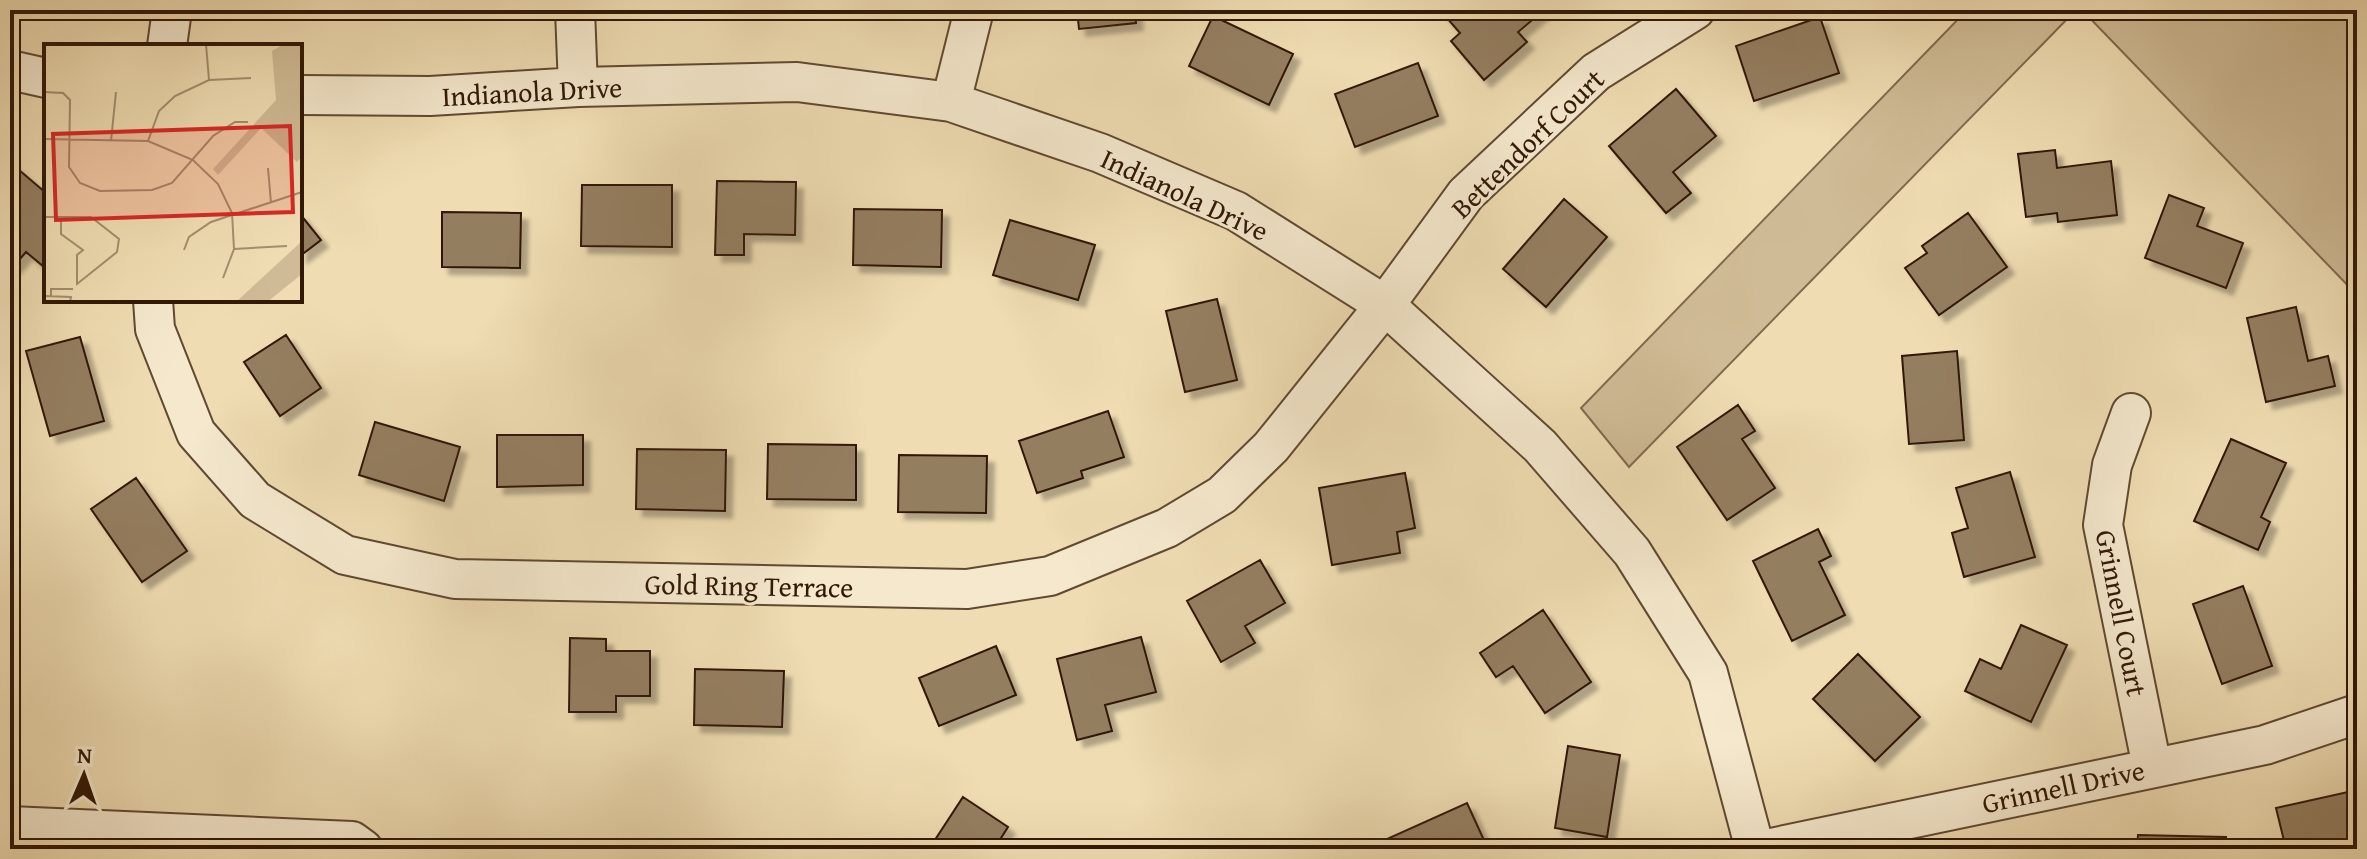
<svg xmlns="http://www.w3.org/2000/svg" width="2367" height="859" font-family="'Gentium Book Plus',serif">
<style>
.green{fill:#cfbb95;stroke:#806a4e;stroke-width:2}
.building{fill:#947e60;stroke:#311807;stroke-width:2;filter:url(#shadow)}
.lines{fill:none;stroke-linecap:round;stroke-linejoin:round}
.minor-casing{stroke:#604932;stroke-width:42}
.minor{stroke:#f5e8cd;stroke-width:38}
.labels{text-anchor:middle;dominant-baseline:central;stroke-width:6;stroke-linejoin:round;paint-order:stroke}
.street-label{font-size:28px;fill:#311807;stroke:#f5e8cd}
.inset-road{fill:none;stroke:#a38e6e;stroke-width:2}
.view{fill:#d62828;fill-opacity:0.15;stroke:#d62828;stroke-width:4}
.inset-edge{fill:none;stroke:#311807;stroke-width:4}
</style>
<defs>
<filter id="shadow"><feDropShadow dx="7" dy="7" stdDeviation="2" flood-color="#0004"/></filter>
</defs>
<rect width="100%" height="100%" fill="#efdcb2"/>
<filter id="stains"><feTurbulence type="fractalNoise" baseFrequency=".0025" numOctaves="4"/><feColorMatrix values="0 0 0 0 .2 0 0 0 0 .09 0 0 0 0 .02 0 0 0 .5 -.17"/></filter>
<radialGradient id="worn" r=".72"><stop offset=".6" stop-color="#630" stop-opacity="0"/><stop offset="1" stop-color="#630" stop-opacity=".3"/></radialGradient>
<!-- green -->
<path class="green" d="M1967 10H2076L1629 467 1581 408Z
M2082 10H2357V295Z"/>
<!-- building -->
<path class="building" d="M1077 10H1135L1136 23 1079 29Z
M1440 10H1544L1518 32 1527 42 1484 80 1451 41 1460 33Z
M1213 16 1293 54 1269 105 1189 66Z
M1820 17 1839 73 1754 101 1736 46Z
M1418 63 1438 116 1355 147 1335 94Z
M1676 89 1716 136 1673 172 1691 193 1666 213 1609 146Z
M2055 150 2057 168 2111 161 2117 215 2058 222 2057 213 2026 217 2018 154Z
M12 164 46 193V264L44 267 26 252 13 267 10 264V166Z
M717 181 796 182 795 235 744 234V255H715Z
M582 185H672V247L581 246Z
M2169 195 2204 208 2197 226 2243 243 2226 288 2145 258Z
M1564 199 1607 237 1546 307 1503 269Z
M854 209 942 210 941 267 853 265Z
M442 212 521 213 520 268 442 267Z
M1968 213 2007 267 1939 315 1905 268 1927 253 1922 246Z
M300 214 321 240 300 256Z
M1010 220 1095 245 1078 300 993 275Z
M1217 299 1237 380 1185 392 1166 311Z
M2296 307 2308 361 2328 356 2335 386 2266 402 2247 318Z
M286 335 321 388 280 416 244 362Z
M80 337 104 421 50 436 26 351Z
M1957 351 1964 440 1909 444 1902 356Z
M1738 405 1755 431 1742 439 1775 488 1727 520 1677 447Z
M1108 411 1124 457 1081 471 1083 478 1037 493 1019 441Z
M375 422 460 447 444 501 359 475Z
M497 435H583V485L497 487Z
M2231 439 2286 463 2261 517 2270 522 2258 550 2194 521Z
M768 444 856 445V500L767 499Z
M637 449 726 450 725 511 636 509Z
M899 455 987 456 986 513 898 512Z
M2010 472 2035 557 1964 577 1952 533 1968 528 1956 488Z
M1405 473 1415 528 1397 532 1400 553 1332 565 1319 488Z
M136 478 187 551 142 582 91 509Z
M1818 529 1831 556 1819 562 1845 615 1792 641 1753 561Z
M1260 560 1285 603 1245 626 1255 643 1221 662 1187 601Z
M2243 586 2272 666 2222 684 2193 604Z
M1543 610 1591 682 1545 713 1513 666 1496 677 1480 653Z
M2021 625 2067 645 2031 722 1965 691 1980 659 2001 669Z
M1141 637 1156 692 1105 705 1112 731 1077 740 1057 659Z
M570 638 606 639V651H650V696H616V712H569Z
M996 646 1016 695 939 726 919 678Z
M1858 654 1920 717 1875 761 1813 699Z
M695 669 784 671 782 727 694 725Z
M1568 746 1620 755 1607 837 1555 828Z
M2357 790V846L2345 849H2286L2276 808Z
M963 797 1008 827 994 849H929Z
M1467 803 1488 849H1391L1387 839Z
M2138 835 2226 837V849H2137Z"/>
<g class="lines">
<defs>
<path id="minor" d="M575 10 578 87
M167 46 172 10
M10 70 46 78
M300 95 430 96 578 87 797 82 951 102 1100 153 1236 211 1385 305 1540 446 1632 552 1708 673 1755 849
M951 102 974 10
M153 300 155 329 196 433 255 500 345 555 455 579 967 589 1050 576 1167 528 1222 495 1271 447 1385 305 1466 194 1596 72 1695 10
M2131 413 2112 465 2103 525 2152 767
M10 826 352 841 363 849
M1766 849 2265 745 2357 714"/>
</defs>
<!-- minor casing -->
<use href="#minor" class="minor-casing"/>
<!-- minor -->
<use href="#minor" class="minor"/>
</g>
<g class="labels">
<!-- street labels -->
<g class="street-label">
<text transform="translate(532 91) rotate(-3)">Indianola Drive</text>
<text transform="translate(1527 143) rotate(-44)">Bettendorf Court</text>
<text transform="translate(1185 194) rotate(25)">Indianola Drive</text>
<text transform="translate(749 585) rotate(1)">Gold Ring Terrace</text>
<text transform="translate(2122 613) rotate(79)">Grinnell Court</text>
<text transform="translate(2063 786) rotate(-12)">Grinnell Drive</text>
</g>
</g>
<!-- overview -->
<g transform="translate(44 44)">
<rect width="258" height="258" fill="#efdcb2"/>
<path d="M240 0H258V112L253 118 217 84 174 131 169 125 232 56 228 7ZM258 197V230L223 258H192Z" fill="#cfbb95"/>
<path class="inset-road" d="M162 0 165 36M0 48 19 49 26 56 25 123 36 139 56 147 108 146 128 139 169 92 191 78H204M0 95 104 97 149 116 174 140 188 169 190 205 179 234M67 97 72 48M104 97 115 67 131 52 165 36 207 34M224 124 227 159M0 173H47L75 195 73 208 33 240V211L39 206 17 190V173M190 205 243 202M140 206 145 193 167 178 258 148M0 252 27 253 26 258M7 252V245H29"/>
<path class="view" d="M246 82 249 168 12 176 9 90Z"/>
<rect width="258" height="258" class="inset-edge"/>
</g>
<!-- margin -->
<rect width="2367" height="859" fill="none" stroke="#efdcb2" stroke-width="40"/>
<rect x="12" y="12" width="2343" height="835" fill="none" stroke="#311807" stroke-width="4"/>
<rect x="20" y="20" width="2327" height="819" fill="none" stroke="#311807" stroke-width="2"/>
<!-- north arrow -->
<g transform="translate(84 775) rotate(2)" stroke="#f5e8cd" stroke-width="6" paint-order="stroke">
<path d="M0-6L14 30L0 20L-14 30Z" fill="#311807"/>
<text y="-12" font-size="22" font-weight="bold" text-anchor="middle" fill="#311807">N</text>
</g>
<rect width="100%" height="100%" filter="url(#stains)"/>
<rect width="100%" height="100%" fill="url(#worn)"/>
</svg>
